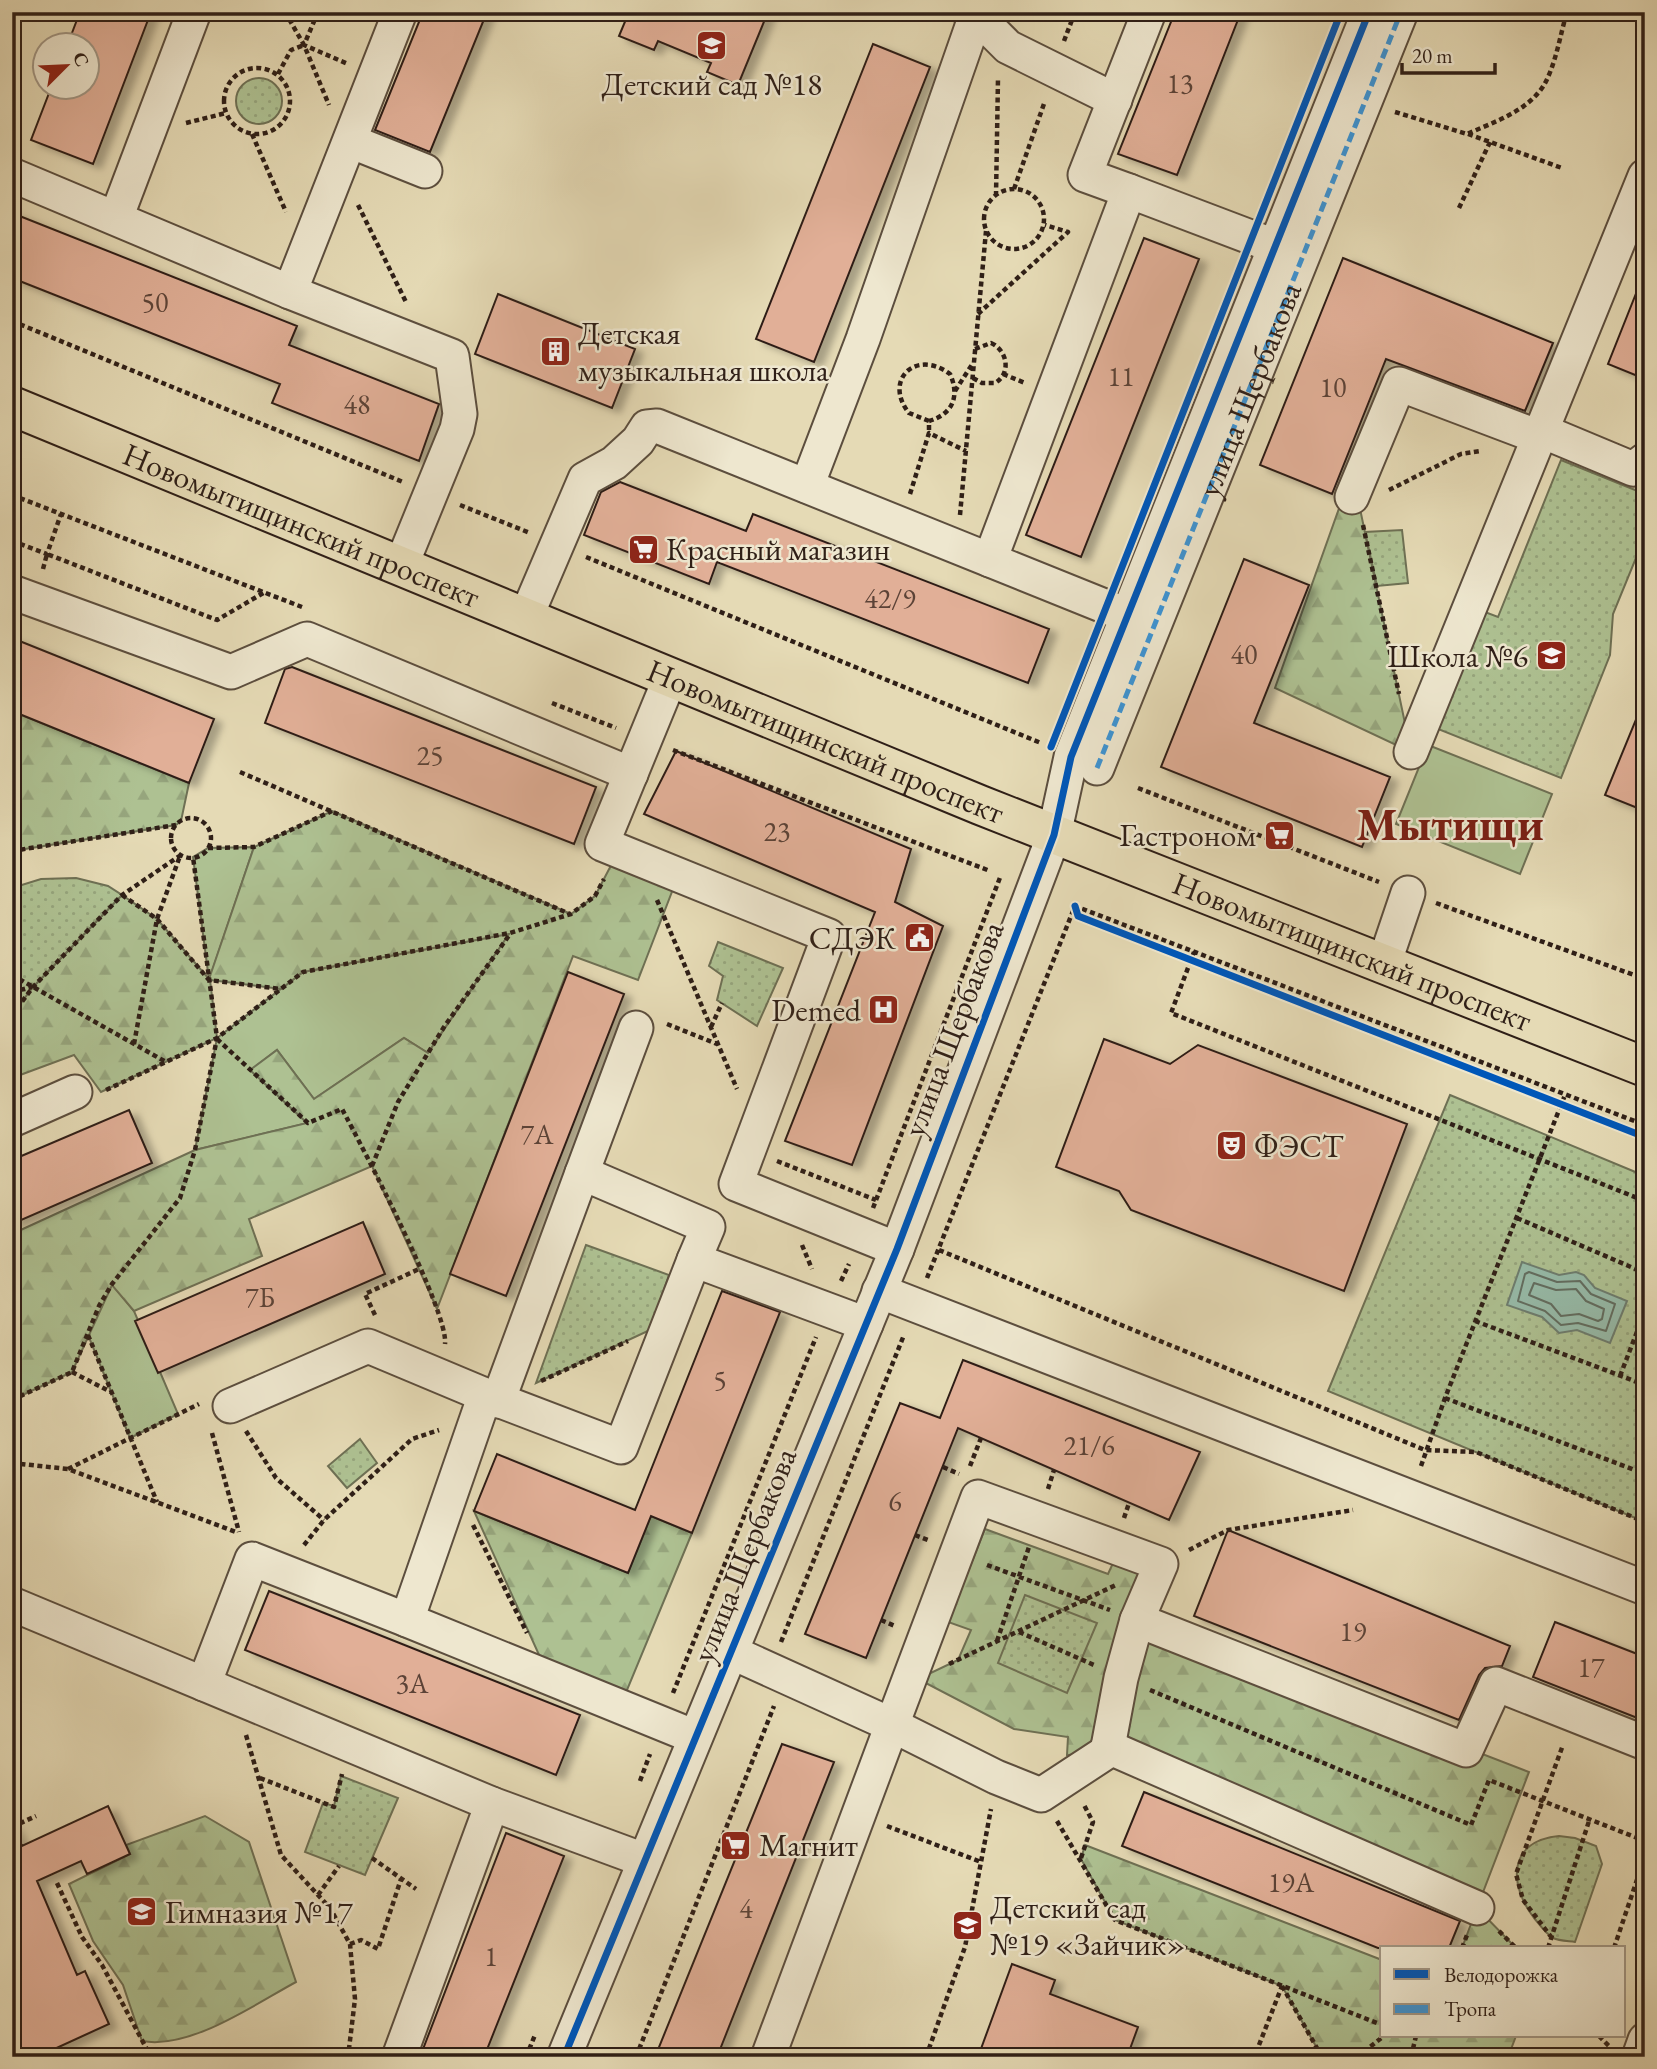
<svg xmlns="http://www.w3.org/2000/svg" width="1657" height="2069" font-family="'EB Garamond',serif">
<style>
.grass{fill:#aec192;stroke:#6e7054;stroke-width:2}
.forest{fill:url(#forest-firs);stroke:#6e7054;stroke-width:2}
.park{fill:url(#park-dots);stroke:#6e7054;stroke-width:2}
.water{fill:#96bba9;stroke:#6d7d6f;stroke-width:2}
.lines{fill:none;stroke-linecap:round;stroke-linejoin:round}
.shore{stroke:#626d60;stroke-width:2}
.building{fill:#e1af97;stroke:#2f1f17;stroke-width:2;filter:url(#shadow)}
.minor-casing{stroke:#5c4e3e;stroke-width:37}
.major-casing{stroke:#2f1f17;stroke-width:42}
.path{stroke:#2f1f17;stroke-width:4.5;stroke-dasharray:5 3.5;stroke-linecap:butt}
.minor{stroke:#eee7cf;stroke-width:33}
.major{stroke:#e5dab5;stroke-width:38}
.quiet{stroke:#3d94d4;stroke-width:5;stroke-dasharray:10 5;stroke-linecap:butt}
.cycleway-casing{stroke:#eee7cf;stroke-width:11}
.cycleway{stroke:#0057b8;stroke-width:7}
.labels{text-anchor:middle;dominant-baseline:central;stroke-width:5;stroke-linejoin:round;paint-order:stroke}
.number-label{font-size:28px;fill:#5c4337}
.poi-label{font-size:32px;fill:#2f1f17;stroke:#eee7cf;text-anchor:start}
.street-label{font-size:32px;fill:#2f1f17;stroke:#eee7cf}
.town-label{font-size:46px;font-weight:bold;fill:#7a1f14;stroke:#eee7cf}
</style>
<defs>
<pattern id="forest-firs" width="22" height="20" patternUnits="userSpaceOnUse" patternTransform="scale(1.75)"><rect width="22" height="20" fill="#aec192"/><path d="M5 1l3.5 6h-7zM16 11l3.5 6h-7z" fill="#96a57d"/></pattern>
<pattern id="park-dots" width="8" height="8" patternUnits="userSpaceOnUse" patternTransform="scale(1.75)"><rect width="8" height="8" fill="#aec192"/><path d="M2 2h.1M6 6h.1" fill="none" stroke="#96a57d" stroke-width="1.8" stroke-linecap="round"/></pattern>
<filter id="shadow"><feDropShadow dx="8" dy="4.5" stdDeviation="3.5" flood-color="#0004"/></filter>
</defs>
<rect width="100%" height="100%" fill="#e5dab5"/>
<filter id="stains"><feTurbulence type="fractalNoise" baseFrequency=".00286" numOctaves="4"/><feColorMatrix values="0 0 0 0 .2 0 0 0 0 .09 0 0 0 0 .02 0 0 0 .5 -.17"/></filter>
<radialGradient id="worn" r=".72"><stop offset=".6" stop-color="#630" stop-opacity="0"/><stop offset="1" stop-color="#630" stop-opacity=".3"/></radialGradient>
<!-- grass -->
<path class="grass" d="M1428 745 1552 794 1520 874 1396 824Z
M254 847 209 980 193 857 208 848Z
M510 933 428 1053 404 1038 314 1099 277 1050 251 1070 308 1123 195 1150 217 1038 303 972Z
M112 1284 134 1311 178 1414 130 1438 88 1335Z"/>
<!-- forest -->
<path class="forest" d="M1342 500 1359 504 1411 752 1275 688Z
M12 711 189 783 181 821 176 825 12 851Z
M332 811 571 914 595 896 618 852 678 876 638 980 573 956 437 1309 372 1166 249 1219 262 1256 134 1311 112 1285 72 1372 12 1400V1234L195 1150 307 1123 250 1070 277 1050 314 1099 404 1038 428 1053 509 934 303 972 281 989 210 980 217 1038 101 1092 74 1055 12 1078V992L33 987 122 895 157 919 209 979 254 847Z
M474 1511 628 1573 651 1516 692 1533 620 1707 549 1677Z
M985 1529 1108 1574 1120 1548 1161 1564 1138 1621 1529 1772 1477 1908 1516 1948H1462L1477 1908 1105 1753 1067 1755 1068 1737 1014 1729 918 1679 958 1660 971 1630 948 1622Z
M205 1816 249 1842 296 1982C255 2004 190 2050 142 2041L123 1985 93 1941 69 1884 130 1854 126 1845Z
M1085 1845 1382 1960V2036H1516L1508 2057H1322L1282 1986 1115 1920 1081 1859Z"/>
<!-- park -->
<path class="park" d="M236 101a23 23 0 1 1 46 0a23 23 0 1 1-46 0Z
M1561 460 1645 494V536L1613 614 1610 655 1561 778 1438 729 1485 612 1498 617Z
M1402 530 1408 583 1377 586 1365 532Z
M76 878 108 886 122 895 33 987 12 1015V888L41 879Z
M718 942 783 968 757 1026 717 1000 723 976 709 966Z
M1450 1095 1645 1176V1522L1328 1391Z
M586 1245 669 1275 650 1330 536 1383Z
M360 1439 377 1463 347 1488 328 1466Z
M1025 1595 1097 1623 1067 1693 998 1663Z
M341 1776 398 1798 365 1875 305 1852 323 1803 334 1806Z
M1559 1836 1575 1838 1596 1846 1602 1864 1575 1942C1568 1941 1559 1941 1553 1938 1546 1934 1539 1924 1534 1918 1508 1884 1508 1841 1559 1836Z"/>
<!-- water -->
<path class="water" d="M1522 1262 1559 1275 1576 1272 1584 1275 1595 1288 1627 1301 1610 1343 1577 1330 1559 1333 1542 1317 1507 1305Z"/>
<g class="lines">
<!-- shore -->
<path class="shore" d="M1529 1272 1557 1282 1580 1281 1591 1294 1615 1304 1606 1331 1578 1323 1561 1325 1545 1311 1518 1301 1525 1274Z
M1534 1283 1556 1290 1576 1289 1586 1301 1604 1309 1602 1319 1598 1321 1579 1314 1561 1316 1551 1304 1529 1295Z"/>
</g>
<!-- building -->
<path class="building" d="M80 12H151L93 164 31 140 51 88H88V46H67Z
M423 12H487L430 152 375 130Z
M629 12H768L738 85 707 72 711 63 658 41 654 50 619 36Z
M1175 12H1241L1177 175 1118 154Z
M873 44 930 67 814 362 756 339Z
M12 213 297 326 289 345 439 404 419 461 272 403 280 384 12 278Z
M1144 238 1199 259 1081 557 1026 535Z
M1343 258 1553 343 1525 411 1386 359 1332 494 1260 465Z
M1643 276H1645V379L1608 364Z
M498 294 635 349 612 408 475 354Z
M620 482 746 531 753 514 1049 629 1028 683 717 562 709 584 584 535 601 492Z
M1244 559 1309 585 1254 723 1390 777 1362 847 1161 767Z
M12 638 214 719 189 783 12 711Z
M292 667 596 787 574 844 265 723 285 669Z
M1644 700 1645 701V811L1605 795Z
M676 751 911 849 895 902 943 926 852 1165 785 1141 875 912 644 814Z
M568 972 624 994 506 1296 450 1274Z
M1104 1039 1170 1064 1198 1045 1407 1124 1344 1291 1131 1210 1119 1191 1056 1167Z
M129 1110 152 1163 12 1224V1160Z
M363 1222 385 1274 158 1373 135 1321Z
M722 1291 780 1312 692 1533 651 1516 628 1573 474 1511 497 1454 635 1510Z
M963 1360 1200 1452 1169 1520 958 1428 866 1658 805 1634 900 1403 940 1418Z
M1228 1530 1510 1646 1502 1666 1485 1668 1479 1675 1459 1720 1194 1616Z
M269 1591 580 1715 556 1775 245 1650Z
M1555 1622 1645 1657V1721L1533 1677Z
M782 1744 834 1762 717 2057H655Z
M1144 1792 1460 1921 1449 1948H1378L1122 1846Z
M108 1806 130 1854 87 1874 81 1861 37 1881 77 1975 85 1971 109 2024 52 2050 55 2057H12V1824L22 1846Z
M506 1833 564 1856 484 2057H420Z
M1012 1964 1055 1980 1050 1994 1138 2027 1127 2057H978Z"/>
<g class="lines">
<defs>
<g id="minor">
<path d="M969 12 976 15 1008 47 1115 100"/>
<path d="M350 141 425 171"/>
<path d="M12 175 290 292 452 356 460 414 457 429 401 566"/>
<path d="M1129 191 1085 175 1149 12"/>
<path d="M116 218 194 12"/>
<path d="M290 292 400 12"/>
<path d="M1542 431 1633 469 1645 460"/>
<path d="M807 486 863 339 976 15"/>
<path d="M1352 497 1399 384 1539 437"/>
<path d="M990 560 1129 191 1274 246"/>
<path d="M12 592 231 672 307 639 631 774"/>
<path d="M526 617 585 479 614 463 638 441 647 427 657 426 1129 616"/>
<path d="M671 676 602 844 829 936 736 1184 897 1249"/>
<path d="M1411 752 1645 176"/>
<path id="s1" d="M1097 768 1401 12"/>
<path d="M1384 964 1408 893"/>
<path d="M12 1120 75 1092"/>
<path d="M582 1173 636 1028"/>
<path d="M879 1291 1645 1588"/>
<path d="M498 1401 582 1173 708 1227 694 1260"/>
<path d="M230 1406 368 1346 485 1395"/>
<path d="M12 1604 492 1804 644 1860"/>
<path d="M731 1652 892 1725 978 1497 1161 1564 1137 1620 1466 1750 1496 1684 1645 1743"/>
<path d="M204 1684 252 1559 407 1620"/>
<path d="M695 1737 407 1620 485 1395 621 1447 694 1260 866 1324"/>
<path d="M1108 1747 1121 1678 1137 1620"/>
<path d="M399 2057 492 1804"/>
<path d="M564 2057 897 1249 1054 835 1071 757 1369 12"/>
<path d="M768 2057 892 1725 996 1777 1041 1795 1105 1753 1108 1747 1477 1908"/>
<path d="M1639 2057 1645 2040"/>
</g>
<g id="major">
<path id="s2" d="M12 406 980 805 1645 1067"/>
</g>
</defs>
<!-- minor casing -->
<use href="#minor" class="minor-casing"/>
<!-- major casing -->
<use href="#major" class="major-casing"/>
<!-- path -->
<path class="path" d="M285 12 304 45 329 105
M318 12 304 45 348 64
M1064 41 1075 12
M224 101a33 33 0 1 1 66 0a33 33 0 1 1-66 0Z
M278 74 291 50 304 45
M1395 112 1467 134C1494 122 1528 111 1544 85 1556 64 1560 35 1567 12
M186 123 226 113
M252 134 286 212
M1468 134 1562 168
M984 219a30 30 0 1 1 60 0a30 30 0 1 1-60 0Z
M1014 189 1045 101
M996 196 998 78
M358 205 407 304
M1459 208 1490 142
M978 314 1068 232 1045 225
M12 321 403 482
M1003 374 1025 383
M973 378 982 383H995C1012 373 1007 350 991 343L975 349
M955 391 973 363
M929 421 909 413C883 381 915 348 950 374 960 396 953 414 929 421V433
M1389 490 1461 454 1480 451
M910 494 929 433 966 451
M12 495 302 607
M460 505 530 533
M960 515 986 231
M1363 525 1399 694
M12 541 47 554 61 514
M586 557 1041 743
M43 569 47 554 217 620 265 592
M552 703 616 728
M673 750 990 871
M240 772 570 914
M1138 788 1379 882
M171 838a20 20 0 1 1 40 0a20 20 0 1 1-40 0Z
M208 848 254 847 332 811
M12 851 176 825
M122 895 157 919 209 980 281 989
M657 900 737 1089
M1436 903 1645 979
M1194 952 1171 1013 1645 1201
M12 975 166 1062
M12 992 32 987
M12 1015 33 987 122 895 181 855
M667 1024 717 1044
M711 1027 722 1003
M217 1039 308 1123 342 1109C362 1146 449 1313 445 1344
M134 1044 157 919 180 856
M106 1090 217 1038 303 972 510 933 571 914 595 896 604 879
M777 1161 876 1200
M372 1166 398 1102 444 1027 510 934
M873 1208 1001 875
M1517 1218 1645 1273
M802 1245 812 1269
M939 1250 1425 1450 1476 1452 1645 1522
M927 1278 1075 906 1645 1125
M841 1281 849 1264
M375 1315 365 1294 419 1269
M1475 1321 1645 1385
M88 1335 157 1502
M72 1372 111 1392
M1620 1376 1645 1311
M541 1381 628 1341
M1445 1398 1645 1474
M12 1400 72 1372 99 1306 112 1284 180 1198 195 1150 217 1038 193 857
M246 1431 276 1478 324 1520
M212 1433 239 1532
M12 1463 68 1469 236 1532
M970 1466 981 1438
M1421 1466 1445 1398 1565 1095
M943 1467 959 1474
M68 1469 199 1404
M1048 1489 1054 1470
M1124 1518 1129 1503
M473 1525 527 1633
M915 1535 928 1540
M304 1545 324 1520 412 1439 439 1430
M1189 1550 1228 1530 1353 1510
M987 1565 1110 1610
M881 1620 895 1626
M1019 1632 1094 1665
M997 1641 1029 1547
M781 1642 904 1335
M949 1664 1118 1584
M1150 1690 1471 1825 1489 1780 1645 1841
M673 1693 816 1337
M246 1735 281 1855 330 1908 350 1944 355 1999 348 2057
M260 1778 334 1807 342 1774
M640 1781 650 1754
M1057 1821 1115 1920 1382 2025
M887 1826 981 1862
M12 1827 36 1816
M372 1858 416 1889
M1081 1858 1093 1822 1084 1805
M57 1883 82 1937 102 1965 151 2057
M318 1895 339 1866
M1499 1931 1516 1948
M1552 1938 1523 1900 1516 1874 1563 1745
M350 1944 361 1940 378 1949 401 1879
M1462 1948 1467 1935
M1548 1948 1590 1818
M1614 1948 1645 1856
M1282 1986 1322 2057
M1599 2036 1611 2048
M1259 2045 1282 1986
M526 2057 535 2035
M636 2057 774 1706
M926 2057 965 1947 991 1809
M1357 2057 1384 2036
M1411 2057 1416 2036"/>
<!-- minor -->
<use href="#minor" class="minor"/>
<!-- major -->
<use href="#major" class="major"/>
<!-- quiet -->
<path class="quiet" d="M1097 768 1401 12"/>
<defs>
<path id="cycleway" d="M1051 747 1341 12
M1075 906 1078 916 1645 1137
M564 2057 897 1249 1054 835 1071 757 1369 12"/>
</defs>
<!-- cycleway casing -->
<use href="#cycleway" class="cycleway-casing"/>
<!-- cycleway -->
<use href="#cycleway" class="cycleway"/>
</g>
<!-- icons -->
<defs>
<symbol id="school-square" viewBox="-11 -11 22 22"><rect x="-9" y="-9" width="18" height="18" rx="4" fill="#8f2418" stroke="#eee7cf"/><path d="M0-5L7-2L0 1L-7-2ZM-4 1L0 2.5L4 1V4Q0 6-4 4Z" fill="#fff"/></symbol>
<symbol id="building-square" viewBox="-11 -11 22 22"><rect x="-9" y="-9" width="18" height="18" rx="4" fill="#8f2418" stroke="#eee7cf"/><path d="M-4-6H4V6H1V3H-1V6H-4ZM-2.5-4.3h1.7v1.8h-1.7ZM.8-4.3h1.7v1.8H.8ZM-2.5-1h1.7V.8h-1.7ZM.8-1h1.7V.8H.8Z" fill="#fff"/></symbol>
<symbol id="supermarket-square" viewBox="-11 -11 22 22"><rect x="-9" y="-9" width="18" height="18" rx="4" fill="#8f2418" stroke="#eee7cf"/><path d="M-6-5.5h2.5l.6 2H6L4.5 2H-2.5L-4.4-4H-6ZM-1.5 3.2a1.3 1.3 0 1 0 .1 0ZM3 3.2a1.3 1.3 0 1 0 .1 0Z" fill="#fff"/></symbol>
<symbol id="civic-square" viewBox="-11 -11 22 22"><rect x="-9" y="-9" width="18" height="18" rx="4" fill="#8f2418" stroke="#eee7cf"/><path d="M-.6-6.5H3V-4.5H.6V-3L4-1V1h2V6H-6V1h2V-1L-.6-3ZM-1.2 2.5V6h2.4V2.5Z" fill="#fff"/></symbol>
<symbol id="hospital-square" viewBox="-11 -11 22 22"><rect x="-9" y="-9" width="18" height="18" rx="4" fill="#8f2418" stroke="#eee7cf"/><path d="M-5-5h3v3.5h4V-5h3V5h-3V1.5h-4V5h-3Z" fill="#fff"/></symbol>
<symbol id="theatre-square" viewBox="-11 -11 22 22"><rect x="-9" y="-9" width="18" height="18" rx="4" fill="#8f2418" stroke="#eee7cf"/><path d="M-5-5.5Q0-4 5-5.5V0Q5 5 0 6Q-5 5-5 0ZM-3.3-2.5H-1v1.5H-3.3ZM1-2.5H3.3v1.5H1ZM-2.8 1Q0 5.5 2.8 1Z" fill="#fff"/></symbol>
</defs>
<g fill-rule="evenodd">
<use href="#school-square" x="694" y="28" width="35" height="35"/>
<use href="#building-square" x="538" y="334" width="35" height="35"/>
<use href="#supermarket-square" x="626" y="532" width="35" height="35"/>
<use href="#school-square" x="1534" y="638" width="35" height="35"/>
<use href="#supermarket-square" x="1262" y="818" width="35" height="35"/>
<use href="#civic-square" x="902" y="920" width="35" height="35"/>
<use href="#hospital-square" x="866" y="992" width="35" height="35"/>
<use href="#theatre-square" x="1214" y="1128" width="35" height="35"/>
<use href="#supermarket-square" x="718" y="1828" width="35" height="35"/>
<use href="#school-square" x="124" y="1894" width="35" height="35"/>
<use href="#school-square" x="950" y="1908" width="35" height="35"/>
</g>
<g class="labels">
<!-- number labels -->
<g class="number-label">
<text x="1180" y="83">13</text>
<text x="155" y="302">50</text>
<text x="1121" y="376">11</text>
<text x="1333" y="387">10</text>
<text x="357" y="404">48</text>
<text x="890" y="598">42/9</text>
<text x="1244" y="654">40</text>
<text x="430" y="755">25</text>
<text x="777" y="831">23</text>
<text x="537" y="1134">7А</text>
<text x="260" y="1297">7Б</text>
<text x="720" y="1380">5</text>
<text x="1089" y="1445">21/6</text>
<text x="895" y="1501">6</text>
<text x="1353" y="1631">19</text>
<text x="1591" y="1667">17</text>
<text x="412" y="1683">3А</text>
<text x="1291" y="1882">19А</text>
<text x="746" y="1908">4</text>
<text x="491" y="1956">1</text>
</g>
<!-- poi labels -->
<g class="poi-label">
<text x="712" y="84" text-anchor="middle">Детский сад №18</text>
<text x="578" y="333">Детская<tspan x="578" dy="37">музыкальная школа</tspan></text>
<text x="666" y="549">Красный магазин</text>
<text x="1528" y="656" text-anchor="end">Школа №6</text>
<text x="1256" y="835" text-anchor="end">Гастроном</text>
<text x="896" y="938" text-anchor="end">СДЭК</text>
<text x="861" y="1010" text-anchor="end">Demed</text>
<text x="1254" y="1146">ФЭСТ</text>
<text x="759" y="1845">Магнит</text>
<text x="990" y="1907">Детский сад<tspan x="990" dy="37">№19 «Зайчик»</tspan></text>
<text x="165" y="1912">Гимназия №17</text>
</g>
<!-- street labels -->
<g class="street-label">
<text stroke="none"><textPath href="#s1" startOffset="408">улица Щербакова</textPath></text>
<text stroke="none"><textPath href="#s2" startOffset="313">Новомытищинский проспект</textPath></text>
<text stroke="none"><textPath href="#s2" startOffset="880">Новомытищинский проспект</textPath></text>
<text stroke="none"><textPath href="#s2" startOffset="1447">Новомытищинский проспект</textPath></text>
<text transform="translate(953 1029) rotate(-69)">улица Щербакова</text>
<text transform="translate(744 1555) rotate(-68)">улица Щербакова</text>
</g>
<!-- town labels -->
<g class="town-label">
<text x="1450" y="824">Мытищи</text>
</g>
</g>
<!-- margin -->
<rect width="1657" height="2069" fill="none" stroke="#e5dab5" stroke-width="42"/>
<rect x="14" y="14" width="1629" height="2041" fill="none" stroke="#2f1f17" stroke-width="3.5"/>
<rect x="21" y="21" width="1615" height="2027" fill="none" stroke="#2f1f17" stroke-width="2"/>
<!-- legend -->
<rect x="1380" y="1946" width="245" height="91" fill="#eee7cf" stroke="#a29785" stroke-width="2"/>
<rect x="1394" y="1969" width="35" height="10" fill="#0057b8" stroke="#a29785" stroke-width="2"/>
<text x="1444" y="1982" font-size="21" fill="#2f1f17">Велодорожка</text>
<rect x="1394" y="2004" width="35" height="10" fill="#3d94d4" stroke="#a29785" stroke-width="2"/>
<text x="1444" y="2016" font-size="21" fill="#2f1f17">Тропа</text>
<!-- north arrow -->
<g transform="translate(66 66) rotate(66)"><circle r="33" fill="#eee7cf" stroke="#a29785" stroke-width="2"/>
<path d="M0-5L12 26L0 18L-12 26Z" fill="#8f2418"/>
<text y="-10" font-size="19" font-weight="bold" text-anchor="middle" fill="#2f1f17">С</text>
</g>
<!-- scale -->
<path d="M1402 63v10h93v-10" fill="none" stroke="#2f1f17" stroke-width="3.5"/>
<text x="1412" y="63" font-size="21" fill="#2f1f17" stroke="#eee7cf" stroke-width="5" paint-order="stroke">20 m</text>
<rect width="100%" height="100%" filter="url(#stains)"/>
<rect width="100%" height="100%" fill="url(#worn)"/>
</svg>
